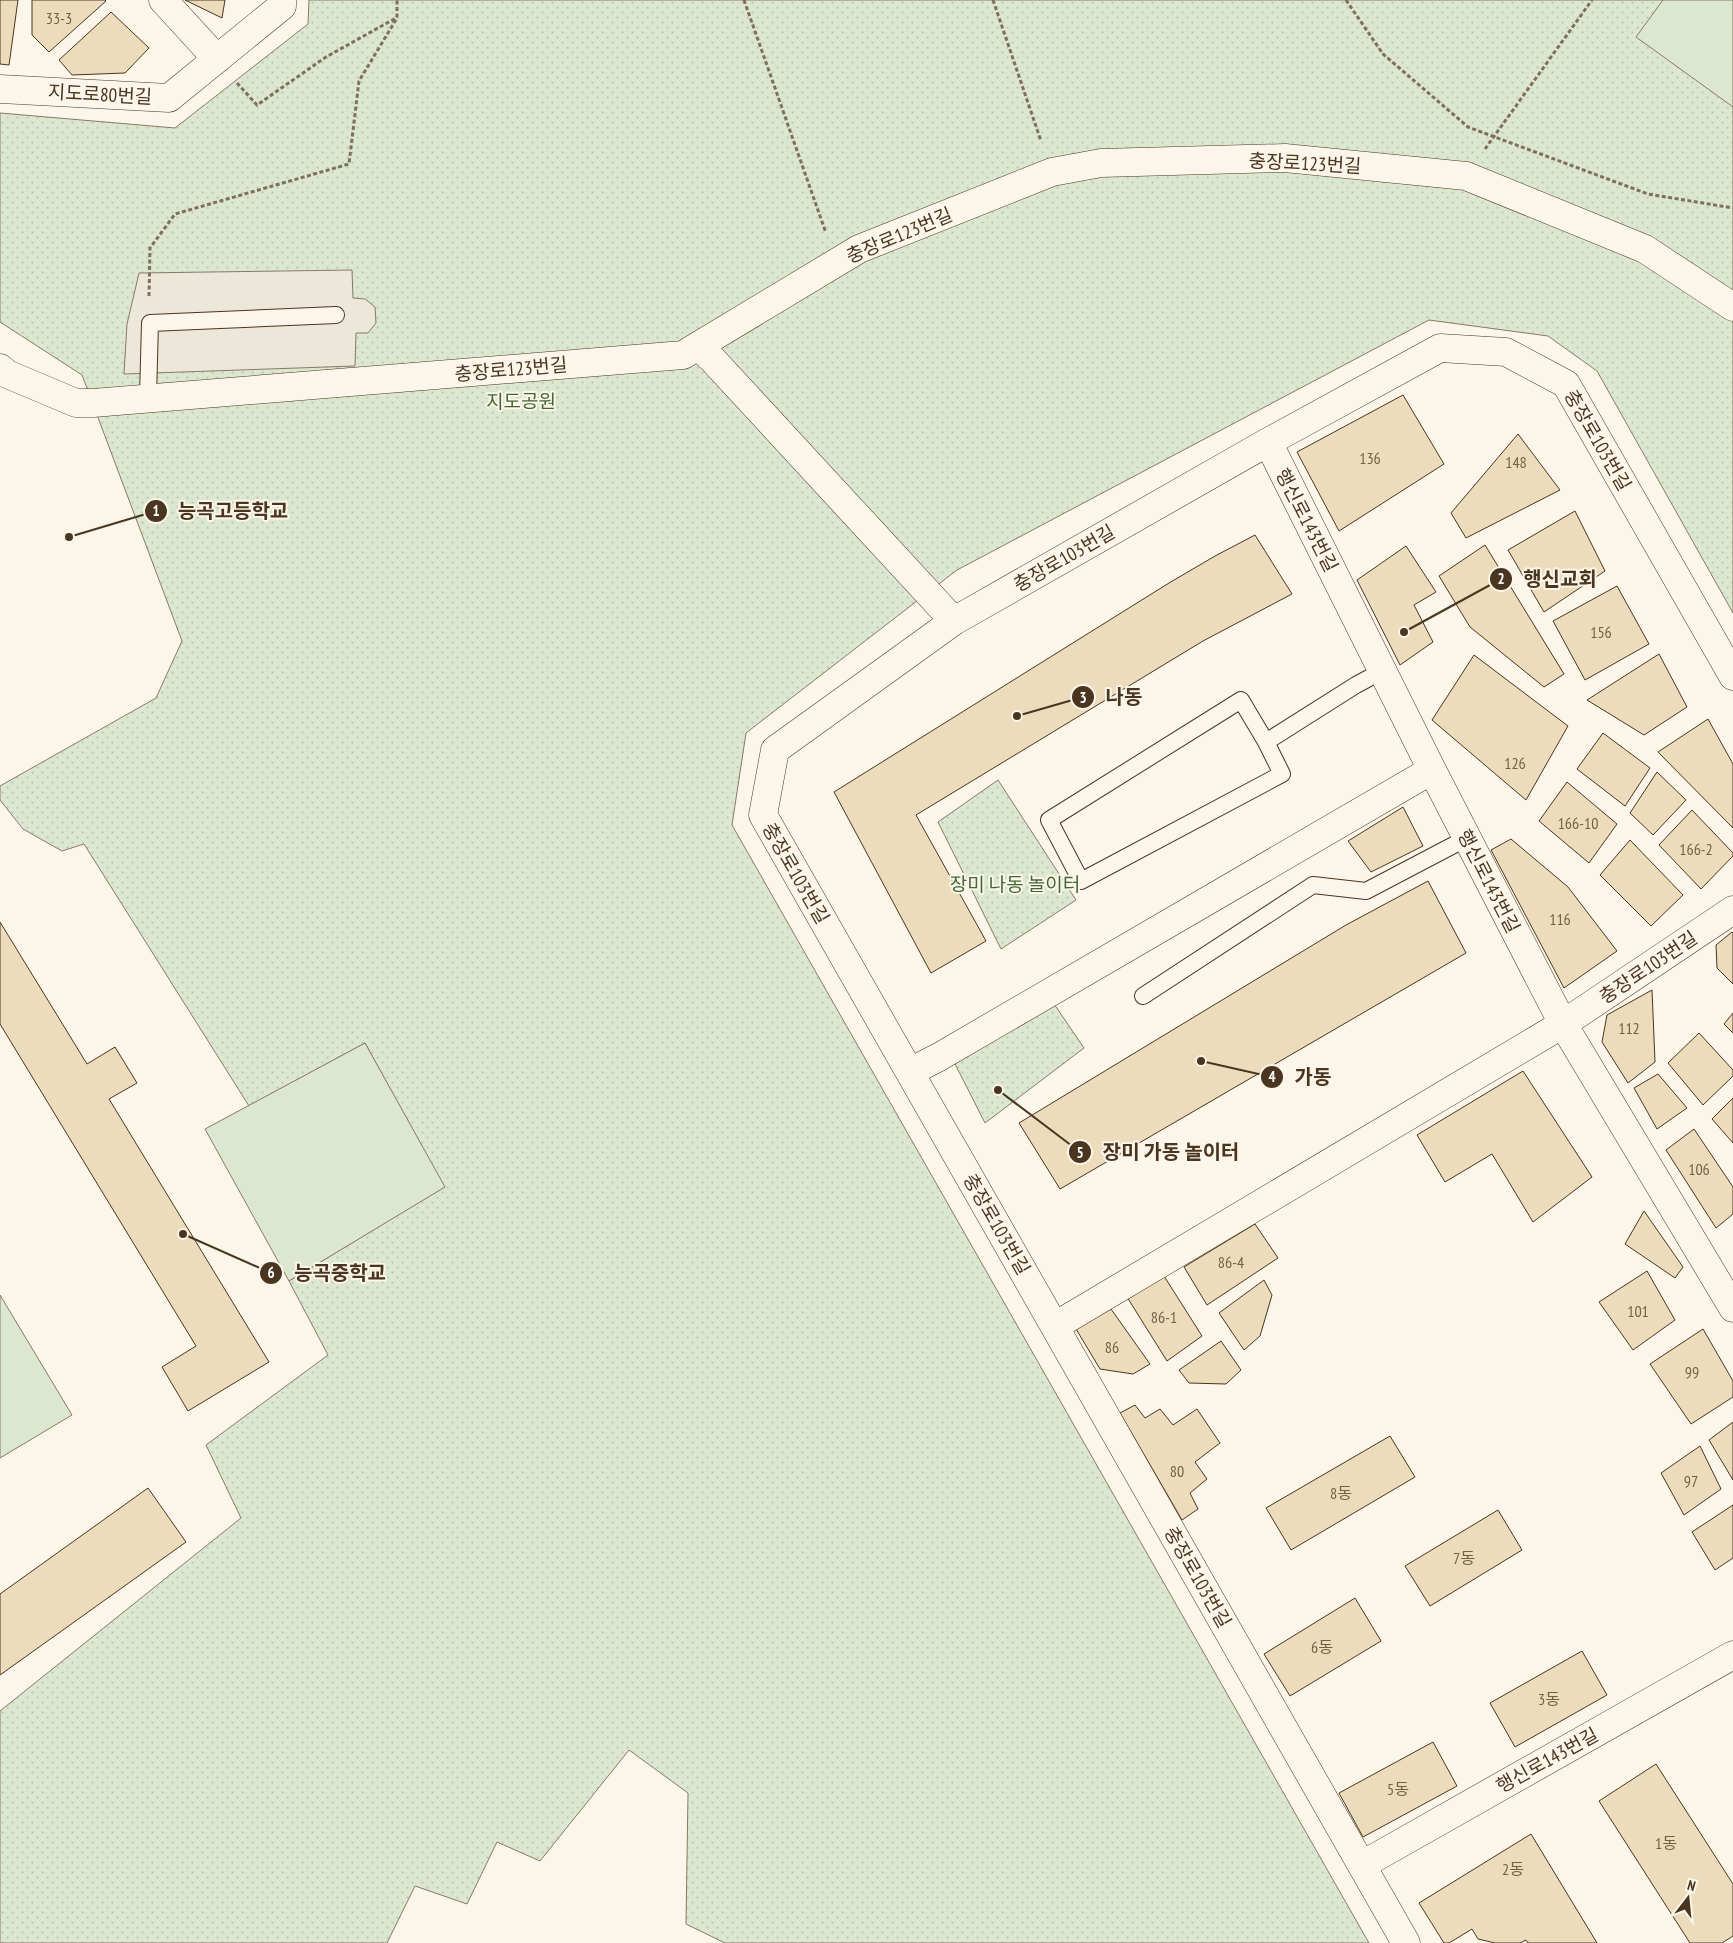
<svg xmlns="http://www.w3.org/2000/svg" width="1733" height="1943" font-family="'PT Sans Narrow','Noto Sans KR',sans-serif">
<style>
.park{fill:url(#park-dots);stroke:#887966}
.garden{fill:#dce7d0;stroke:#887966}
.parking{fill:#ede7d9;stroke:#887966}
.building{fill:#ecdcbc;stroke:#4a3520}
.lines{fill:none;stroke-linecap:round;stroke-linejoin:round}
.service-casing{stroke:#4a3520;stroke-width:18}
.minor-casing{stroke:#4a3520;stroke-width:29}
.path{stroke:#7f6f5c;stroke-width:3;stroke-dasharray:4 2.5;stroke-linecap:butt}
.service{stroke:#fbf6e9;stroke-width:16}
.minor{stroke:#fbf6e9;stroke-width:28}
.labels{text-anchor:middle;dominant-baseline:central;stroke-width:4;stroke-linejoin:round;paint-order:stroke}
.number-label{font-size:16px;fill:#725f47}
.street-label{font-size:19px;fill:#4a3520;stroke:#fbf6e9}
.park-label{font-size:19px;fill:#436837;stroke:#fbf6e9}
.leader{fill:none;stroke:#4a3520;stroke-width:2}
.callout-dot{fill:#4a3520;stroke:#fbf6e9;stroke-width:2}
.mark-label{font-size:15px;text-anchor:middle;font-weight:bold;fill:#fff}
.callout-label{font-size:20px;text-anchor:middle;font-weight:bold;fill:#4a3520;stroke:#fbf6e9;stroke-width:4;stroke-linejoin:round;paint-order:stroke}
</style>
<defs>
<pattern id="park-dots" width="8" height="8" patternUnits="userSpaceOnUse" patternTransform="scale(1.25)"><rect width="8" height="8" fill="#dce7d0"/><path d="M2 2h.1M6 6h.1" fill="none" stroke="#bec7b2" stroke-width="1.8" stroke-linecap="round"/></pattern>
</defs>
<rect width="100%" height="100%" fill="#fbf6e9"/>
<!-- park -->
<path class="park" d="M309 0H1733V613L1597 371 1548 336 1429 320 957 570 746 733 732 825 1369 1943H725L686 1924 688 1793 629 1750 540 1861 497 1842 467 1904 415 1886 387 1943H0V1711L241 1518 206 1445 328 1355 289 1281 444 1187 365 1043 249 1106 84 844 62 851 23 829 0 800V786L156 698 182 641 82 375 0 322V113L175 128 308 24Z
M998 780 1076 900 1001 949 938 822Z
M1050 998 1084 1048 985 1123 952 1058Z"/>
<!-- garden -->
<path class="garden" d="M1663 0H1733V107L1636 37Z
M365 1043 445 1187 289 1281 205 1129Z
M0 1295 72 1415 0 1458Z"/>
<!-- parking -->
<path class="parking" d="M352 270 353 298 365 299 375 307 376 323 368 333H356L355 366 124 374 127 324 139 273Z"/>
<!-- building -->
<path class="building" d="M0 0H18L9 65 0 64Z
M32 0H105L106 1 49 52 32 35Z
M185 0H225L222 18Z
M111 12 149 48 125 73 72 75 59 60Z
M1403 395 1444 464 1339 531 1297 452Z
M1518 434 1560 490 1466 538 1451 513Z
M1575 511 1605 571 1544 612 1508 550Z
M1255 535 1292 594 1203 641 916 815 986 941 931 973 834 792 1169 583 1215 556Z
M1485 545 1564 674 1544 687 1470 627 1439 576Z
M1406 546 1436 592 1414 605 1433 642 1400 665 1357 580Z
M1617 586 1649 644 1585 680 1553 621Z
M1659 654 1687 707 1644 735 1587 700Z
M1474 655 1568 726 1526 800 1432 720Z
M1708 719 1733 764V828L1658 752Z
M1603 733 1650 768 1625 806 1577 769Z
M1657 772 1686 800 1653 835 1630 813Z
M1567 782 1617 824 1589 863 1539 821Z
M1403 807 1423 846 1371 872 1348 841Z
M1692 810 1733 853V856L1701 889 1659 845Z
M1511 839 1568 887 1617 951 1564 988 1491 850Z
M1630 840 1683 895 1651 926 1600 875Z
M1428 881 1466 953 1060 1189 1019 1123 1346 925Z
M0 922 87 1064 115 1047 137 1083 109 1099 269 1362 188 1411 162 1367 196 1346 0 1024Z
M1732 932 1733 933V984L1717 968 1716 945Z
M1652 990 1655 1062 1628 1083 1602 1042 1607 1015Z
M1733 1013V1033L1724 1024Z
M1699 1033 1733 1070V1076L1703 1105 1668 1063Z
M1523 1071 1592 1177 1533 1222 1492 1154 1445 1182 1417 1135Z
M1658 1074 1687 1108 1657 1129 1634 1088Z
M1733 1098V1143L1712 1119Z
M1694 1129 1733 1187V1214L1716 1228 1666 1150Z
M1644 1211 1683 1267 1675 1278 1625 1244Z
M1255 1224 1278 1258 1207 1305 1184 1267Z
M1647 1271 1675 1320 1633 1350 1599 1302Z
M1164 1276 1202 1336 1167 1361 1127 1297Z
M1264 1280 1272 1295 1260 1336 1244 1350 1219 1313Z
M1111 1309 1150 1364 1133 1374 1100 1369 1076 1329Z
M1703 1329 1733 1381V1397L1691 1424 1650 1364Z
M1221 1341 1241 1370 1226 1384 1189 1383 1179 1370Z
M1135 1405 1145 1418 1160 1409 1173 1425 1197 1409 1220 1443 1195 1462 1207 1479 1190 1493 1198 1509 1182 1520 1120 1413Z
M1733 1422V1480L1709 1440Z
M1390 1436 1415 1477 1291 1550 1266 1508Z
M1700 1446 1721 1489 1684 1515 1661 1473Z
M148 1488 186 1542 0 1675V1594Z
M1733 1505V1558L1715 1570 1692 1532Z
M1498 1510 1522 1550 1430 1606 1405 1566Z
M1355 1598 1381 1641 1290 1696 1264 1654Z
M1582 1651 1607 1695 1515 1747 1490 1703Z
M1433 1742 1457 1786 1363 1837 1339 1793Z
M1656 1764 1733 1884V1936L1722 1943H1690L1599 1801Z
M1531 1834 1597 1943H1528L1526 1940 1520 1943H1495L1478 1939 1472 1929 1449 1943H1444L1419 1903Z"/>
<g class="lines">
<defs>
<path id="service" d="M148 397 150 323 336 315
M1241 700 1266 742 1282 774 1081 881 1049 820Z
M1266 742 1356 685 1382 671
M1143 996 1313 885 1366 891 1467 838"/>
<path id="minor" d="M163 0 217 59
M0 89 169 98 282 6V0
M698 346 713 360 954 621
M0 368 7 374 76 403H93L683 355 859 249 1052 172 1101 163 1285 158 1466 176 1645 249 1733 307
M1268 442 1432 770 1563 1024 1733 1308
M910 1072 939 1057 1432 770
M1055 1326 1563 1024 1733 910
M1362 1865 1733 1655
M1406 1943 763 815 775 750 954 621 1268 442 1440 348 1506 352 1566 384 1733 676"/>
</defs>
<!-- service casing -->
<use href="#service" class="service-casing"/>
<!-- minor casing -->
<use href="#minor" class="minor-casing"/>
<!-- path -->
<path class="path" d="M744 0 826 233
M993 0 1041 141
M1346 0 1383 54 1468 127 1648 194 1733 208
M237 83 257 105 326 57 396 18
M1485 149 1592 0
M149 296 150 248 175 214 349 164 359 81 397 18V0"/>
<!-- service -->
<use href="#service" class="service"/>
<!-- minor -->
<use href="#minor" class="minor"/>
</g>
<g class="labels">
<!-- number labels -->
<g class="number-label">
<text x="59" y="18">33-3</text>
<text x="1370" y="458">136</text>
<text x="1516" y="462">148</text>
<text x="1601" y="632">156</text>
<text x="1515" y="763">126</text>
<text x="1578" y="823">166-10</text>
<text x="1696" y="849">166-2</text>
<text x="1560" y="919">116</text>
<text x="1629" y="1028">112</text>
<text x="1699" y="1169">106</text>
<text x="1231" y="1262">86-4</text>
<text x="1638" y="1311">101</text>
<text x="1164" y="1317">86-1</text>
<text x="1112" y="1347">86</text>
<text x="1692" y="1372">99</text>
<text x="1177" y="1471">80</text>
<text x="1691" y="1481">97</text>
<text x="1341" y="1493">8동</text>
<text x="1464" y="1558">7동</text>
<text x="1322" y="1647">6동</text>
<text x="1549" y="1699">3동</text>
<text x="1398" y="1789">5동</text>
<text x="1666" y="1843">1동</text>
<text x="1513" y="1869">2동</text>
</g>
<!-- street labels -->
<g class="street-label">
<text transform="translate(100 94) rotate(3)">지도로80번길</text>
<text transform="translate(1305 163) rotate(3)">충장로123번길</text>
<text transform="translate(899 235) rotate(-23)">충장로123번길</text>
<text transform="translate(511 369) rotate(-5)">충장로123번길</text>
<text transform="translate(1598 440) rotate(60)">충장로103번길</text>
<text transform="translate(1307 520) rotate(63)">행신로143번길</text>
<text transform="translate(1064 558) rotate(-30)">충장로103번길</text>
<text transform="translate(796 873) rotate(60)">충장로103번길</text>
<text transform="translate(1489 881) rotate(63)">행신로143번길</text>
<text transform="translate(1648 967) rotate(-34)">충장로103번길</text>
<text transform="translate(997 1224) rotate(60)">충장로103번길</text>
<text transform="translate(1198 1577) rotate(60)">충장로103번길</text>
<text transform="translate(1547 1760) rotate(-29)">행신로143번길</text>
</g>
<!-- park labels -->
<g class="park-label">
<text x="521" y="401">지도공원</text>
<text x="1015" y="884">장미 나동 놀이터</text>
</g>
</g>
<!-- callouts -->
<path class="leader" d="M69 537L156 511M1404 632L1501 579M1017 716L1083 697M1201 1061L1272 1077M998 1090L1080 1152M183 1234L271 1273"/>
<g class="callout-dot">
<circle cx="69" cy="537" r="5"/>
<circle cx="1404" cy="632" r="5"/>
<circle cx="1017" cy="716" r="5"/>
<circle cx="1201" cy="1061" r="5"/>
<circle cx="998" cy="1090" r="5"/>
<circle cx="183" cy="1234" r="5"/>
<circle cx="156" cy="511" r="12"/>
<circle cx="1501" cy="579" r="12"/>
<circle cx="1083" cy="697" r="12"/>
<circle cx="1272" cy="1077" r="12"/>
<circle cx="1080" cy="1152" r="12"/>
<circle cx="271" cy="1273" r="12"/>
</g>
<g class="mark-label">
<text x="156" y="516">1</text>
<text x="1501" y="584">2</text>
<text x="1083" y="703">3</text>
<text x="1272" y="1082">4</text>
<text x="1080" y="1158">5</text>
<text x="271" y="1278">6</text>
</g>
<g class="callout-label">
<text x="233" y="518">능곡고등학교</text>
<text x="1560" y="586">행신교회</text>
<text x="1124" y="704">나동</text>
<text x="1313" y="1084">가동</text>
<text x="1171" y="1159">장미 가동 놀이터</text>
<text x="340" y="1280">능곡중학교</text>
</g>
<!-- north arrow -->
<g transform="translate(1688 1898) rotate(16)" stroke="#fbf6e9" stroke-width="4" paint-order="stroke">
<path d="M0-4L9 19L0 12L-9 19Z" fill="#4a3520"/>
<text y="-8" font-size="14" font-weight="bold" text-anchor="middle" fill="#4a3520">N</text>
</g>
</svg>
